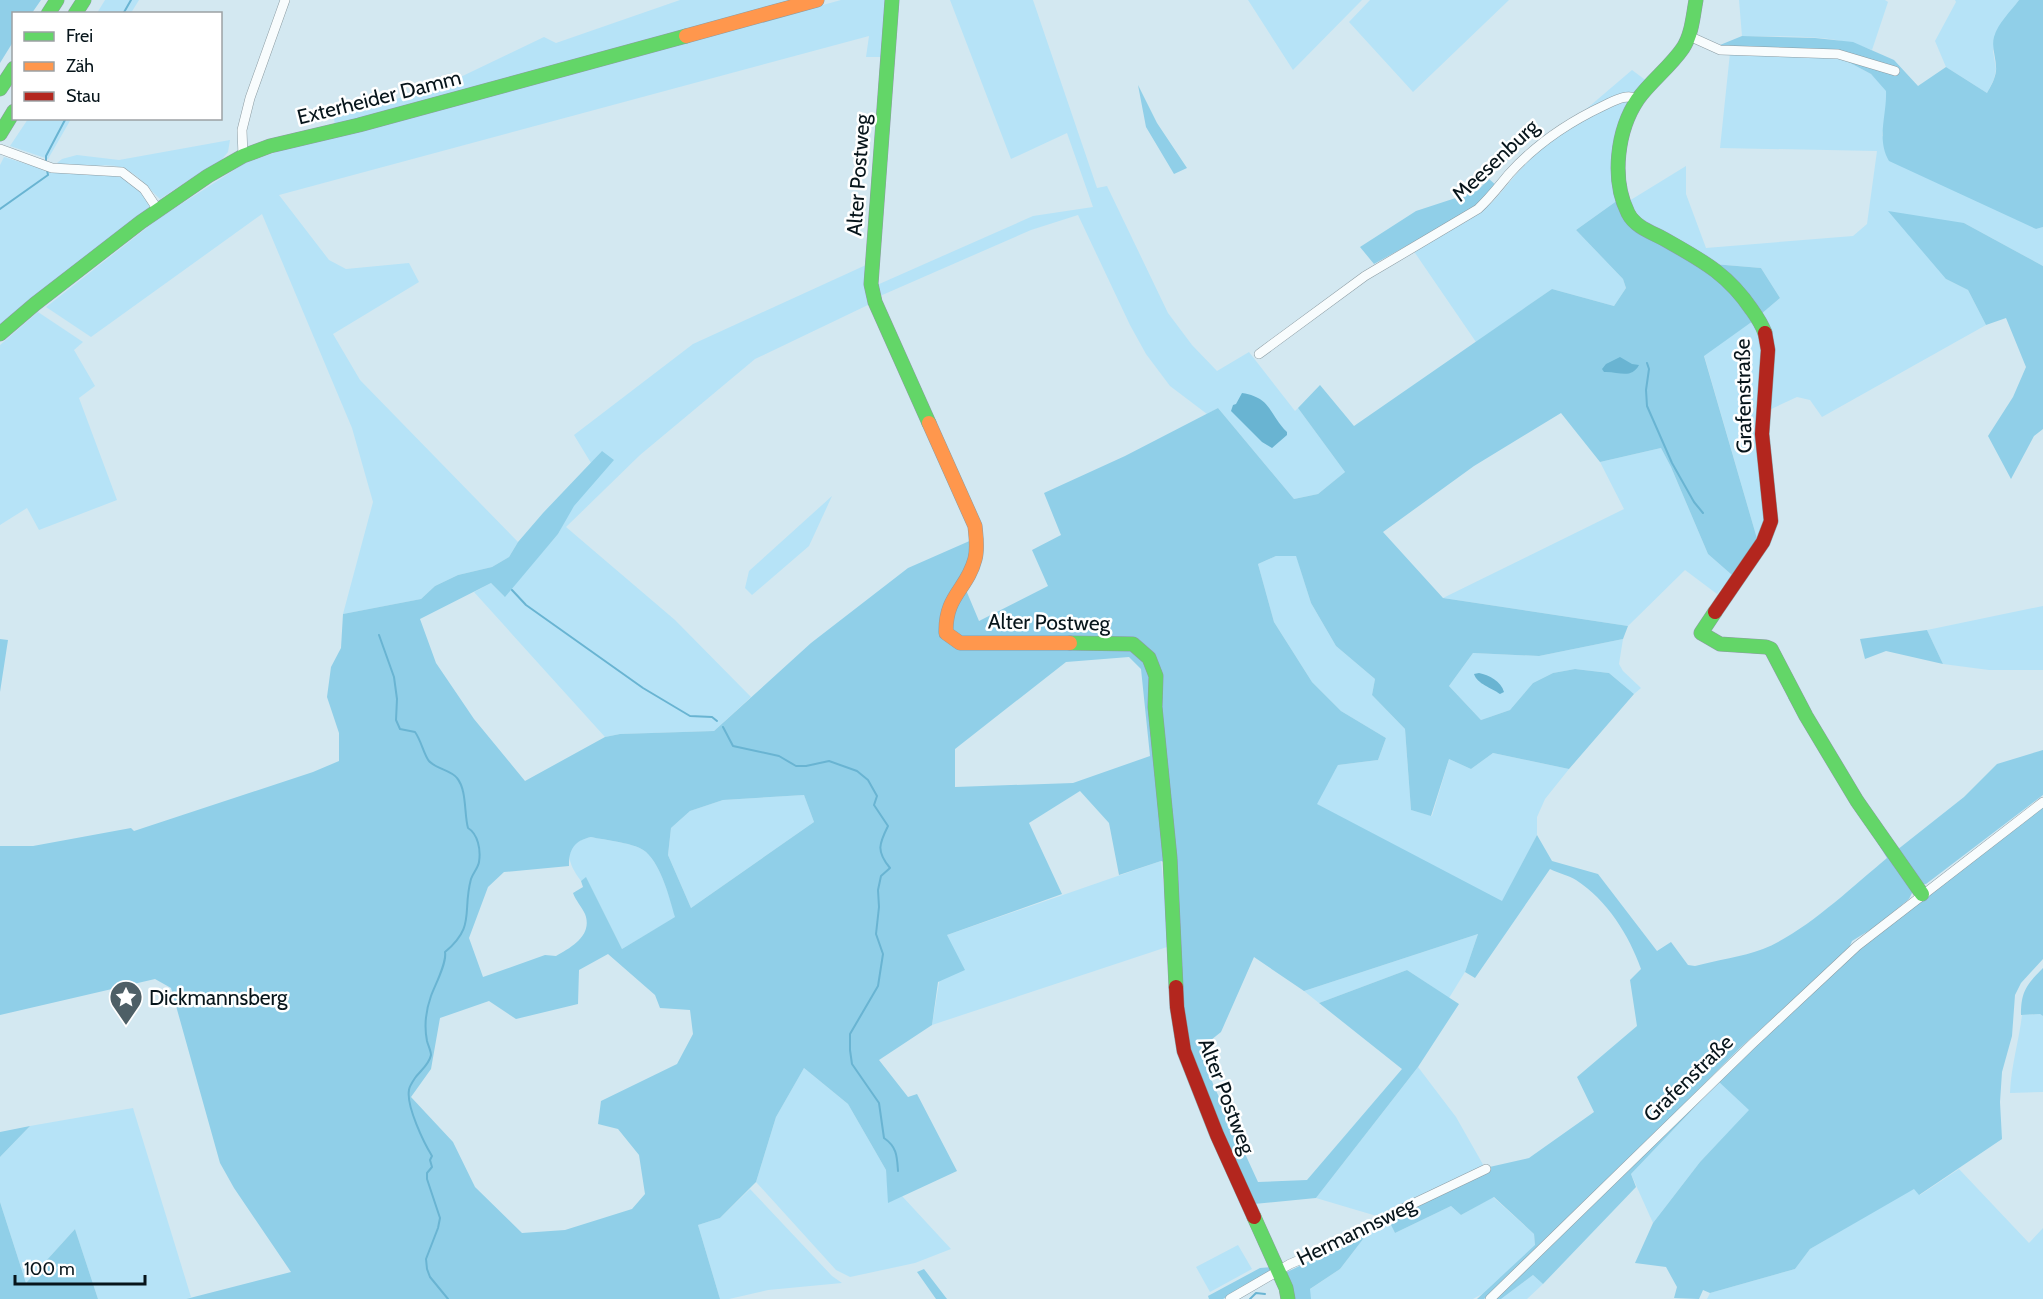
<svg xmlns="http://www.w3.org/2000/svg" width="2043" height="1299" font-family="Cabin,sans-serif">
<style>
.green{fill:#b6e3f7}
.forest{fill:#90cfe8;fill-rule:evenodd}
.water{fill:#69b4d2}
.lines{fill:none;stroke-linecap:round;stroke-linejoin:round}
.stream{stroke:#69b4d2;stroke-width:2}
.street-casing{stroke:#8c9ca3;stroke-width:10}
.fast-casing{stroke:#8c9ca3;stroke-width:15}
.slow-casing{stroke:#8c9ca3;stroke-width:15}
.jam-casing{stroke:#8c9ca3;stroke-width:15}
.street{stroke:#f8fcfd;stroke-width:9}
.fast{stroke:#63d668;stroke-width:14}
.slow{stroke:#ff974d;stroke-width:14}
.jam{stroke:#b3261e;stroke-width:14}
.labels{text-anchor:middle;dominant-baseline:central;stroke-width:5;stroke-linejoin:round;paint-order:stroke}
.street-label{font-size:21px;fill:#07151b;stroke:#fff}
.poi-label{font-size:21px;fill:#07151b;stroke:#fff;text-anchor:start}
</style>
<rect width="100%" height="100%" fill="#d3e8f1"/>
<!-- green -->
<path class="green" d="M105 0H139L131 13H97Z
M680 0H800L335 127 334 118 448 83 544 37 556 43Z
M841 0H886L881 57H866L869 36 279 195 329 260 346 269 409 263 419 282 333 334 360 380 518 542 509 557 492 567 458 575 435 586 421 599 343 614 373 502 352 428 262 214 91 337 46 307 158 219 245 163 297 145 374 128Z
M950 0H1033L1097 188 1107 186 1168 313 1192 345 1217 371 1249 352 1295 411 1298 408 1345 472 1318 494 1294 499 1218 408 1207 414 1170 386 1146 354 1130 325 1078 215 1031 230 880 296 877 285 1033 216 1093 207 1067 133 1011 159Z
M1248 0H1362L1293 70Z
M1370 0H1509L1413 92 1349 22Z
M1739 0H1885L1888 2 1872 50C1831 33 1785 37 1742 36Z
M1955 0H2019L2000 26 1993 51 1996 69 1994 79 1987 93 1946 67 1935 41 1956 2Z
M1730 53 1839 57 1871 74 1887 91V107L1882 136 2036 229 2043 227V266L1964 223 1946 279 1968 290 1986 325 1822 417 1810 400 1797 397 1767 411 1760 315 1780 298 1761 268 1713 264 1703 254 1650 225 1639 216 1629 201 1686 166V194L1706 248 1853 236 1867 224 1877 151 1720 148Z
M1632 70 1648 82 1638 95 1584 111Z
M1627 101 1630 106 1618 200 1576 230 1623 279 1626 288 1614 306 1552 289 1476 342 1413 250C1435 237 1461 226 1482 211 1498 199 1509 181 1523 167 1552 135 1587 115 1627 101Z
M28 119H71L48 159 10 146Z
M230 140 228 152 219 163 201 172 160 199C149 189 138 174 123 168 102 160 77 173 57 163L62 159 77 155 119 160Z
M4 157 52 172 120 175 141 192 153 209 0 328V165Z
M866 265 870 304 755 359 640 455 566 527 675 620 751 697 714 731 620 734 605 737 474 592 491 583 504 596 558 534 602 451 591 463 574 435 693 344Z
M38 312 83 342 74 350 95 386 79 398 117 500 39 530 27 508 0 525V345Z
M1753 321 1759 332 1763 350 1767 520 1758 542 1704 355Z
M1661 448 1671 467 1708 554 1732 575 1717 594 1685 570 1628 626 1443 598 1624 509 1600 462Z
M832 496 809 546 752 595 745 588 749 571Z
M1296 555 1311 603 1336 646 1375 679 1372 695 1405 729 1411 810 1432 816 1449 759 1471 769 1493 753 1569 769 1545 799 1537 817V835L1502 902 1316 804 1338 765 1378 760 1386 738 1341 711 1312 682 1274 622 1258 564 1276 556Z
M2043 606V670H1989L1943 664 1927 630Z
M1623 639 1619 664 1623 671 1641 688 1634 694 1609 673 1575 669 1553 673 1533 683 1510 710 1481 720 1449 686 1473 653 1539 656Z
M804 795 814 822 691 908 668 855 671 828 690 811 723 800Z
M591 837C604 840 637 843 646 852 662 867 669 897 676 917L622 949 586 878 581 881C566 861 562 844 591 837Z
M1161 861 1170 946 932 1025 947 935Z
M1478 934 1465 972 1449 998 1407 970 1319 1003 1304 991Z
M2040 1014 2043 1016V1092L2010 1093C2011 1066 2019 1041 2022 1015Z
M1418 1067 1456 1117 1485 1168 1456 1184 1432 1190 1380 1217 1316 1198Z
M804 1068 848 1104 886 1170 889 1202 902 1196 951 1249 915 1263 850 1277 836 1270 756 1182 776 1117Z
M1719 1082 1750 1110 1700 1162 1653 1223 1631 1174Z
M133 1108 191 1297 186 1299H98L75 1229 26 1283 0 1202V1157L30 1126Z
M1959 1169 2029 1243 2043 1228V1299H1707L1710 1293 1795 1269 1810 1249 1914 1188 1920 1195Z
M750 1189 832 1276 842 1283 768 1290 729 1299H720L698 1225 720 1218Z
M1493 1197 1534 1234 1535 1246 1482 1294 1473 1299H1311L1309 1290 1340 1269 1367 1234 1389 1221 1395 1233 1451 1206 1461 1215Z
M1238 1245 1252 1269 1210 1292 1196 1267Z
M1533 1275 1543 1284 1527 1299H1501Z"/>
<!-- forest -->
<path class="forest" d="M0 0H41L32 13 14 14 13 42 0 63Z
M2019 0H2043V227L2036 229 1889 161C1876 139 1887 115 1886 91L1871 74 1839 57 1730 53 1720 45 1742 36 1815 38 1853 42 1894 60 1918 86 1946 67 1987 93C1991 86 1995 79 1996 71 1997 59 1991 48 1994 37 1998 23 2011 11 2019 0Z
M1138 85 1157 123 1187 168 1174 174 1146 127Z
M1489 179 1497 186 1480 205 1374 264 1360 247 1416 211 1477 191Z
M1618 200 1625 217 1722 279 1753 321 1704 356 1758 542 1738 574 1732 575 1708 554 1671 467 1661 448 1600 462 1561 413 1474 466 1383 532 1443 598 1628 626 1623 639 1539 656 1473 653 1449 686 1481 720 1510 710 1533 683 1553 673 1575 669 1609 673 1634 694 1569 769 1493 753 1471 769 1449 759 1431 816 1411 810 1405 729 1372 695 1375 679 1336 646 1311 603 1296 556H1276L1258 564 1274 622 1312 682 1341 711 1386 738 1378 760 1338 765 1317 804 1502 901 1537 835 1552 861 1598 874 1657 951 1671 942 1688 965 1695 966C1717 960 1742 957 1763 949 1804 933 1852 887 1887 858L1788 698 1792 697 1912 887V893L1909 899 1878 925 1852 941 1848 950 1740 1048 1596 1192 1484 1299H1477L1535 1245 1534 1234 1494 1197 1461 1215 1451 1206 1395 1233 1389 1221 1485 1168 1529 1158 1594 1112 1577 1077 1637 1026 1630 980 1641 969C1629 935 1607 900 1576 880 1568 875 1558 873 1550 869L1475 978 1465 972 1478 934 1304 991 1254 957 1221 1032 1201 1048 1213 1084 1258 1182 1307 1180 1402 1069 1319 1003 1407 970 1459 1004 1418 1067 1316 1198 1254 1204 1226 1144 1189 1050 1181 1000 1177 866 1161 861 1119 875 1109 823 1080 791 1029 823 1062 894 947 935 965 970 938 982 932 1025 879 1060 908 1097 917 1094 957 1171 888 1203 886 1170 848 1104 804 1068 776 1117 756 1182 720 1218 698 1225 720 1299H186L291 1272 234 1188 220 1163 171 988 155 979 0 1015V846H33L131 828 134 831 313 772 339 761V733L327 697 331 667 341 648 343 614 421 599 435 586 458 575 492 567 509 557 518 542 543 513 602 451 614 460 574 506 558 534 505 597 491 583 420 619 436 663 474 719 525 781 605 737 620 734 714 731 811 643 908 568 974 539 966 590 979 621 1048 586 1032 550 1061 535 1044 493 1125 456 1218 408 1294 499 1318 494 1345 472 1298 408 1320 385 1354 426 1552 289 1614 306 1626 288 1623 279 1576 230ZM1129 657 1141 669 1150 756 1073 783 955 787V749L1066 662ZM804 795 814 822 691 908 668 855 671 828 690 811 723 800ZM591 837C604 840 637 843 646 852 662 867 669 897 675 917L622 949 586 877 581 881 583 887 573 893C576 901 582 907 585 914 593 935 572 947 556 956L545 955 483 977 469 938 488 887 504 872 569 866C569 849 574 841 591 837ZM608 954 655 995 660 1008 690 1010 693 1034 677 1064 601 1101 598 1124 618 1129 639 1155 645 1194 632 1209 565 1230 522 1233 475 1187 453 1142 411 1097 431 1069 440 1018 489 1001 516 1019 578 1004 579 970Z
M1888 211 1964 223 2043 266V429L2034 436 2011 479 1988 436 2013 397 2026 367 2006 318 1986 325 1968 290 1946 279Z
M1713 264 1761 268 1780 298 1760 315Z
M1927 630 1943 664 1886 651 1865 659 1860 639Z
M0 639 8 640 0 692Z
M2043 750V795L1926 884H1919L1890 846 1846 771 1897 850 1964 797 1997 764Z
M2043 804V959L2021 983 2015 995 2012 1036 2002 1072 2000 1102 2002 1139 1919 1195 1914 1189 1810 1249 1795 1269 1710 1293 1703 1290 1699 1299 1674 1298 1677 1287 1666 1267 1635 1263 1653 1223 1700 1162 1749 1110 1719 1082 1828 976 1890 924Z
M2043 968V1016L2040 1014 2021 1015C2021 992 2026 985 2043 968Z
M1714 1087 1631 1174 1636 1187 1543 1284 1533 1275 1501 1299H1494Z
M30 1126 0 1157V1132Z
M0 1202 26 1283 75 1229 98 1299H0Z
M1367 1234 1340 1269 1310 1289 1311 1299H1291L1286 1281 1287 1272Z
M1272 1267 1271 1271 1266 1275 1223 1299H1209L1208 1296 1260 1268Z
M924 1269 947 1299H936L917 1272Z"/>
<!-- water -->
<path class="water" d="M1620 357 1632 364 1639 365C1631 380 1618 371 1604 372L1602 369 1606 364Z
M1242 393C1272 398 1268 413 1287 432V435L1272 448 1262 442 1231 411 1233 405 1236 404Z
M1479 673C1489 675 1501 681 1504 692L1500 694C1492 688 1477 684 1474 674Z"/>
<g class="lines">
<!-- stream -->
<path class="stream" d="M123 14 131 0
M46 161V156L66 118
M0 209 48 175 47 170
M1647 363 1649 369 1646 390 1647 406 1672 463 1694 502 1703 513
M512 590 526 605 643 688 690 716 712 717 717 721
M379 635 394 677 397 699 396 720 400 729 415 732C421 740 424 755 429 761 436 769 451 770 457 778 467 790 464 814 468 828 478 834 481 850 479 862 478 868 473 873 471 879 462 912 476 926 445 952 447 963 435 985 431 996 426 1010 424 1026 427 1041 428 1045 431 1051 431 1055 429 1065 420 1071 415 1078 413 1081 409 1087 409 1090 406 1106 424 1143 432 1156L430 1160 432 1167 427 1173V1179L440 1218 438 1228 426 1259 427 1269 430 1277 448 1299
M723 727 733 746 779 756 796 766H806L829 761 857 771 868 780 877 796 874 805 888 826C879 844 876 851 890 868L881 876 878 890 879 907 876 934 883 954 878 986 850 1034V1050L852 1064 879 1103 884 1138C897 1147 897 1156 898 1171
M1250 1299 1256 1293 1265 1294"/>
<defs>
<path id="street" d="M1689 36 1720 50 1838 54 1895 71
M0 149 52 168 122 172 144 189 158 210
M243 156 242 130 250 98 285 0
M1259 354 1365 276 1478 209C1490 198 1499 186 1509 174 1536 144 1567 123 1603 106 1614 101 1626 93 1638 99
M1230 1299 1290 1264 1323 1250 1402 1209 1486 1169
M1490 1299 1751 1045 1857 946 2043 802"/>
<path id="fast" d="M892 0 871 284 875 302 929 423
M1696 0C1693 16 1692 34 1683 48 1670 67 1651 81 1638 99 1617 130 1611 179 1628 213 1635 227 1651 232 1664 239 1701 260 1727 273 1752 310 1757 317 1762 325 1765 333
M48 14 57 0
M75 14 84 0
M0 89 14 68
M0 134 14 111
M0 334 35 304 141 222 208 176 243 156 270 146 359 125 686 36
M1715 612 1701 633 1720 644 1766 647 1771 649 1806 716 1857 801 1922 894
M1070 643 1133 644 1149 658 1156 676 1155 707 1170 858 1176 987
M1254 1217 1286 1288 1288 1299"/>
<path id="slow" d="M686 36 817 0
M929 423 975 526C976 537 978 548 975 559 967 590 945 595 946 633L960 643H1070"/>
<path id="jam" d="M1715 612 1763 542 1771 521 1762 434 1768 350 1765 333
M1176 987 1177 1007 1184 1051 1217 1135 1254 1217"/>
</defs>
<!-- street casing -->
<use href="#street" class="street-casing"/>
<!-- fast casing -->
<use href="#fast" class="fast-casing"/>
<!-- slow casing -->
<use href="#slow" class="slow-casing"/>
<!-- jam casing -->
<use href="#jam" class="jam-casing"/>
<!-- street -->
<use href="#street" class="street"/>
<!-- fast -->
<use href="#fast" class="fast"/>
<!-- slow -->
<use href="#slow" class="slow"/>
<!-- jam -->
<use href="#jam" class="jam"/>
</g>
<!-- icons -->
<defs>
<symbol id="sight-pin" viewBox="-11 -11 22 30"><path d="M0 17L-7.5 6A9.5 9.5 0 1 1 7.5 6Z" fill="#4e5f66" stroke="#fff"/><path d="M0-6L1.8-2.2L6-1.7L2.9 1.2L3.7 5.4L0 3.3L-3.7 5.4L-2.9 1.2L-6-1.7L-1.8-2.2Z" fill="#fff"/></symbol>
</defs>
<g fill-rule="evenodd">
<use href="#sight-pin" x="107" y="978" width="38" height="52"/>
</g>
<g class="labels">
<!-- street labels -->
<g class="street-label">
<text transform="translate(379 97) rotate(-14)">Exterheider Damm</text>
<text transform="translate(1495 160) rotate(-43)">Meesenburg</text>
<text transform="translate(858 175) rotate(-86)">Alter Postweg</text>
<text transform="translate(1743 396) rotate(-91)">Grafenstraße</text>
<text transform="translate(1049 622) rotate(1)">Alter Postweg</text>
<text transform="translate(1688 1078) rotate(-44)">Grafenstraße</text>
<text transform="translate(1227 1096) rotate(69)">Alter Postweg</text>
<text transform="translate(1356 1231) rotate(-26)">Hermannsweg</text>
</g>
<!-- poi labels -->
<g class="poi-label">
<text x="149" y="997">Dickmannsberg</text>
</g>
</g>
<!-- legend -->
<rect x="12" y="12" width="210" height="108" fill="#ffffff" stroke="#9ca1a4" stroke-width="1.5"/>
<rect x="24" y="32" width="30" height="9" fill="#63d668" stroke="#9ca1a4" stroke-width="1.5"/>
<text x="66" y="42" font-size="18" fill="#07151b">Frei</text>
<rect x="24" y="62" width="30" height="9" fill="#ff974d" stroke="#9ca1a4" stroke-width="1.5"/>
<text x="66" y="72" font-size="18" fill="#07151b">Zäh</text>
<rect x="24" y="92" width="30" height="9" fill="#b3261e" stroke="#9ca1a4" stroke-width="1.5"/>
<text x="66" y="102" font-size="18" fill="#07151b">Stau</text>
<!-- scale -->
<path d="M15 1275v9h130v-9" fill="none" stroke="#07151b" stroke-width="3"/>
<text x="24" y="1275" font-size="18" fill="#07151b" stroke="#ffffff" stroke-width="4.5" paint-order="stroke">100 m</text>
</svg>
